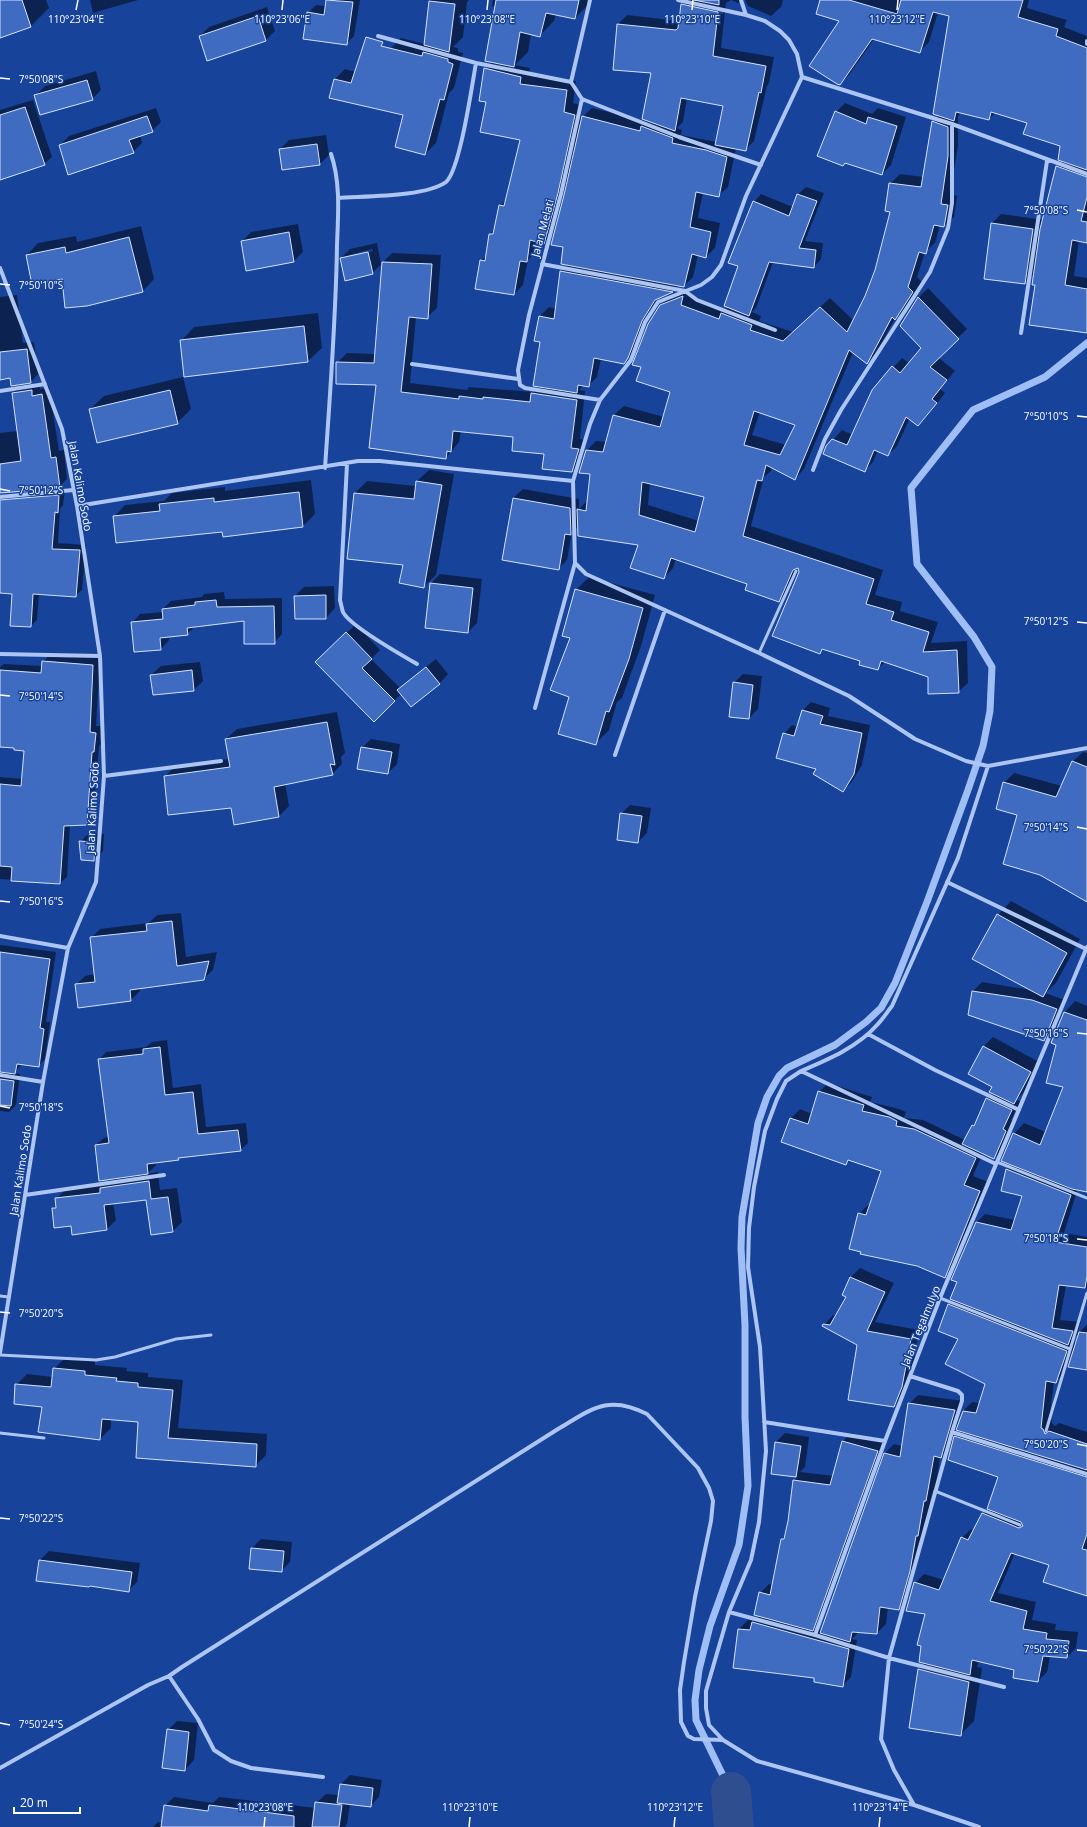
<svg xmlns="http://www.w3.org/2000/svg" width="1087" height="1827" font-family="'Open Sans',sans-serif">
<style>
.shadow{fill:#0007;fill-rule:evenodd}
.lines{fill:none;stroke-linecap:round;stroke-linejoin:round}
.stream{stroke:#9fbef5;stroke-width:7}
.river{stroke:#2e4e8f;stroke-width:40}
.building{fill:#3f6cc1;stroke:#d4e2fc;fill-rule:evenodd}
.lane{stroke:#acc5f2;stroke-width:3}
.street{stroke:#acc5f2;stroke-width:4}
.ticks{fill:none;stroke:#fff;stroke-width:1.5}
.labels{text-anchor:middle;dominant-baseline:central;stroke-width:3;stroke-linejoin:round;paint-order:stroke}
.street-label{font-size:11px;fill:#fff;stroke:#17439b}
.ticks-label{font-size:10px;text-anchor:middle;fill:#fff;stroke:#17439b;stroke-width:3;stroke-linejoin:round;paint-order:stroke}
</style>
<rect width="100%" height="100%" fill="#17439b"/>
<!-- shadow -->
<path class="shadow" d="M0 0H46L49 8 31 26 0 37Z
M90 0H138L93 13Z
M326 0H360L354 36 346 44 308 13 316 5 325 6Z
M430 0H469L467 2 463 37 453 47 458 48V52L463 53 454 88 449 93 436 143 425 154 404 114 334 80 345 69 356 72 390 49 401 38 425 44Z
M493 0H590L589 4 575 18 556 14 554 21 540 35 531 34 528 52 515 65 530 68 529 76 576 81 573 103 583 106 580 119 592 108 650 122 652 72 618 24 627 15 680 21 682 5 687 0H741L738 3 731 0 726 3 721 48 774 57 769 83 767 86 754 141 745 150 736 148 728 187 719 195 703 192 698 218 720 223 715 248 706 257 698 255 693 277 684 286 679 285 672 291 659 297 651 311 633 353 623 363 601 359 597 377 588 386 584 385 579 390 585 391 580 439 587 440 581 462 572 471 545 453 514 436 461 430 459 442 446 458 377 384 337 363 347 353 375 354 383 263 372 273 341 258 350 249 377 243 381 264 392 253 441 255 437 308 427 317H416L410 383 467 390 469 387 533 392 540 386 541 341 540 316 549 307 556 309 561 271 568 264 567 187H565L553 233 544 242 537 241 535 252 528 260 523 285 514 294 477 288 481 261 487 255 490 234 495 229 500 206 507 199 521 139 488 101 485 69 492 62 496 7 492 6ZM688 5 723 12V14L688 7ZM687 98 724 105 716 142 681 135 682 130 677 128 683 122ZM372 249 373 251 350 257V255Z
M745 0H783L781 7 771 16 748 6Z
M821 0H1029L1027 8 1067 20 1064 27 1087 36V242L1079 240 1074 276 1087 278V331L1036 285 1035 273 1024 283 992 223 1001 214 1044 220 1057 167 1064 161 1061 145 1028 122 995 113 989 119 962 112 958 116V146L950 194 957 196 954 217 944 226 940 225 935 243 925 252 917 277 922 282 904 310 894 320 876 353 867 362 853 352 804 469 795 479 772 467 771 471 764 477 751 526 883 570 875 595 902 602 900 611 938 622 931 643 967 641 968 683 958 692 929 676 885 662 878 668 862 660 823 649 819 652 798 569 788 591 778 601 749 583 676 559 673 568 664 578 639 544 579 526 572 532 567 560 558 569 513 498 523 489 579 499V509L588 500 591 473 587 450 596 441 607 442 614 415 624 406 664 417 672 392 661 305 671 296 691 288 689 296 726 309 728 307 740 265 754 202 761 194 793 207 798 194 806 187 824 193 805 241 823 243 821 259 814 267 773 262 756 308 752 312 761 316 759 321 793 332 830 298 854 321 866 297 876 271 891 211 890 184 900 174 924 177 933 122 939 115 950 15 938 12 929 42 920 51 874 39 849 75 840 84 841 21ZM760 412 797 425 786 445 752 435ZM650 483 706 497 699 521 648 505Z
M267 7 275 31 266 40 208 60 200 36 209 27Z
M96 71 101 90 92 99 36 95 45 86Z
M33 100 52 157 44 164 0 179V110Z
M845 103 872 114 878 108 906 117 891 165 882 174 846 162 843 165 836 112Z
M156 108 161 122 152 131 140 135 142 143 133 152 60 145 69 136Z
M326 135 329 155 320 164 280 149 289 140Z
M298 224 303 252 294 261 247 269 242 241 251 232Z
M141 226 154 279 143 291 87 305 62 277 27 255 38 243 76 236 77 242Z
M928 288 967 329 938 357 955 371 940 389 945 393 927 416 918 425 910 418 897 446 888 455 878 450 873 462 864 471 833 440 842 430 853 435 873 390 902 358 909 363 922 348 901 325 919 297Z
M17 295 23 343 34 342 38 374 31 382 11 377 0 378V297Z
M318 313 322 348 308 361 185 376 181 341 194 327Z
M183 377 191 409 177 423 90 409 104 396Z
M39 383 40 389 49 387 59 451 64 450 67 479 59 487 0 480V433L17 431 13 393 20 386Z
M429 470 454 474 436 575 424 586 355 493 367 481 416 486 417 481Z
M311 480 315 514 303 526 224 535 223 531 114 517 125 505 164 501 172 493 225 487V491Z
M65 489 63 505 60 509 58 543 86 545 82 590 75 596 39 594 37 620 31 626 13 593 0 592V525L36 492Z
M440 574 482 579 477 623 468 632 431 583Z
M589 577 655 595 641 646 622 698 617 702 609 730 596 743 570 696 571 638 576 590Z
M334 586 335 608 326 618H296L295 596 304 587Z
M224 592 225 599 282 598V634L274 643 245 620 196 626 187 634 169 636V640L161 649 132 623 140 614 163 612V609L171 601 202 597 204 594Z
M356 624 380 650 371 659 400 688 436 659 448 674 439 684 401 694 374 721 325 653Z
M50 655 100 658 96 726H102L101 744 99 746 93 818 87 824 70 825 67 877 60 883 0 879V777L23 779 25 750 15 747 0 746V667L4 664 43 666V661Z
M200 662 203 681 194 690 151 675 161 666Z
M743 674 762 676 758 709 749 718 734 683Z
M811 702 830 708 828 716 870 725 862 765 851 783 843 791 784 734 792 725 798 727 803 710Z
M337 712 345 753 341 757 342 764 332 774 285 783 289 806 279 816 232 807 165 777 175 766 230 759 226 739 237 729Z
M371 739 400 744 397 764 388 773 362 748Z
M1083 752 1087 753V901L1019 814 1004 783 1014 773 1062 786 1073 761Z
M630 805 651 808 647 833 638 842 621 814Z
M89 833 104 834 103 851 94 860 80 842Z
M1011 901 1080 939 1056 983 1045 993 1065 1000 1053 1030 1044 1039 973 991 982 982 1031 990 998 915Z
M181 913 186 957 217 952 213 970 203 979 140 988V991L131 1000 79 1007 76 985 85 976 95 974 91 938 100 929 149 923 157 915Z
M0 945 56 952 46 1022H50L45 1059 38 1066 22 1064 14 1073 20 1074 16 1105 9 1112 0 1111Z
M1075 1001 1087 1006V1191L1078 1188 1064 1233 1087 1237V1288L1066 1285 1060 1320 1081 1322 1077 1334 1087 1325V1369L1073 1349 1064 1373 1055 1382H1054L1049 1419 1052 1420V1423L1055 1426 1059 1423 1087 1432V1591L1050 1565 1015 1553 998 1593 1036 1602 1032 1620 1056 1624 1055 1630 1078 1632 1076 1648 1067 1657 1050 1656 1047 1672 1038 1681 1015 1669 979 1661 977 1667 982 1668 974 1721 960 1735 919 1669 926 1663V1614L915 1583 924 1574 944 1580 962 1538 971 1529 974 1530 983 1514 989 1508 999 1476 955 1437 962 1430 963 1411 972 1402 980 1403 986 1383 959 1338 949 1305 955 1299 958 1282 976 1223 985 1214 1015 1220 1023 1195 1002 1190 1007 1169 1013 1164 1014 1134 1024 1123 1046 1132 1065 1086V1012ZM1079 1333 1076 1342 1072 1341Z
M993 1037 1039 1062 1023 1093 1016 1100 1020 1101 1011 1120 1015 1122 1003 1149 994 1158 983 1153 973 1176 988 1182 953 1268 944 1276 859 1214 868 1205H870L882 1171 850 1160 846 1164 791 1118 800 1109 812 1114 819 1092 828 1083 872 1097 870 1102 899 1109 906 1112 904 1118 923 1120 965 1140 973 1125 977 1121 987 1099 993 1093V1086L969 1073 984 1046Z
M167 1040 173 1088 201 1084 206 1127 246 1123 248 1143 240 1150 181 1156 178 1160 155 1162 156 1165 147 1174 158 1172 160 1190 177 1188 182 1222 173 1231 147 1199 113 1202 116 1220 106 1230 53 1208 57 1204 56 1199 65 1190 105 1185 111 1178 96 1145 104 1138 109 1137 99 1060 106 1052 146 1047 152 1042Z
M860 1268 894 1283 875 1322 919 1330 911 1377 903 1397 894 1406 858 1345 824 1325 833 1315H836L847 1296 843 1295 851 1277Z
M65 1358 95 1361V1365L127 1368 126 1371 148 1373V1377L183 1380 178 1428 267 1434 266 1455 255 1466 137 1457 139 1421 111 1419V1428L100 1439 43 1406 16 1385 27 1374 53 1377 54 1369ZM24 1384 56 1387V1389L24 1386Z
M918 1395 964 1401 950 1448 940 1457 935 1491 932 1493 926 1526 924 1528 918 1561 907 1600 898 1609 888 1607 886 1624 877 1633 859 1632 852 1639 857 1640 851 1677 842 1686 816 1678 734 1667 739 1629 748 1620 754 1621 760 1616V1593L769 1584 773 1585 782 1539 785 1536 789 1521 794 1481 798 1476 772 1473 776 1442 785 1433 809 1437 805 1467 800 1472 834 1476 842 1442 851 1433 885 1443 821 1621 814 1628 822 1630 885 1453 894 1444 902 1446 909 1404Z
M261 1539 292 1542 290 1562 281 1571 252 1548Z
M49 1551 140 1563 137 1582 128 1591 40 1560Z
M177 1721 198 1723 194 1760 185 1770 168 1730Z
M350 1775 382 1780 379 1797 370 1806 350 1803 347 1824 345 1827H153L158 1822 163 1823 165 1806 174 1797 213 1803 219 1797 316 1808V1803L326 1794 339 1795 341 1784Z"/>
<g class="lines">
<!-- stream -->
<path class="stream" d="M731 1792 696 1720 695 1700 699 1670 710 1626 739 1545 748 1486 745 1417V1325L741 1248 742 1217 758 1123 767 1097 779 1076 787 1068 835 1045 866 1022 881 1008 895 983 927 902 968 790 983 746 990 711 992 667 974 637 917 564 911 488 973 410 1045 377 1087 343"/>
<!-- river -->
<path class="river" d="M731 1792 734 1827"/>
</g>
<!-- building -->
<path class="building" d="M0 0H22L31 27 0 38Z
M326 0 353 2 347 45 303 39 307 12 324 15Z
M496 0H579L575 19 546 13 540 37 520 32 514 67 485 61Z
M694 0H719V5Z
M820 0H849L897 14 901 0H1023L1018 17 1058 29 1056 36 1087 48V170L1058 160 1060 146 1023 134 1027 123 991 112 989 120 956 112 954 121 933 114 949 16 933 12 920 53 872 39 840 85 837 84 809 66 839 21 816 14Z
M429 1 455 4 449 52 424 45Z
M681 4 718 12 713 56 766 66 761 93 759 92 746 151 715 145 723 106 681 98 675 131 642 119 651 73 613 70 617 24 676 30 678 28Z
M258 16 266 41 207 61 199 36Z
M366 37 383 42 381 46 422 56 423 52 448 59V62L453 64 444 100 440 99 425 155 395 147 403 115 329 98 334 79 351 83Z
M484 68 521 77 520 84 567 90 564 112 575 115 558 193 544 244 530 240 527 262 520 261 514 295 475 289 480 260 485 261 489 234H493L499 205 504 206 520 140 480 132 486 102 479 101Z
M87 80 93 100 40 115 34 95Z
M25 107 45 165 0 180V115Z
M835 111 866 124 868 117 897 126 882 175 845 163 843 166 817 156Z
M147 116 153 132 129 140 134 153 68 175 59 145Z
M582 116 640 131 641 126 673 138 672 143 706 150 727 157 719 197 696 192 690 227 711 232 706 258 692 254 684 287 561 264 563 247 551 245 564 195Z
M932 121 948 127V156L941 204 948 205 944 227 934 225 926 254 919 252 908 287 913 292 895 320 892 317 867 364 849 350 795 480 766 465 762 481 757 480 743 536 874 579 866 604 894 612 891 620 929 632 923 652 957 650 959 693 928 694V677L881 661 878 670 859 665 860 661 822 649 820 654 772 636 799 572 798 568 793 570 779 602 745 590 747 584 671 558 664 579 630 568 638 545 578 536 577 509 586 511 590 474 579 473 586 450 603 452 613 415 660 427 670 392 636 381 641 367 632 365 648 324 660 305 683 296 681 305 719 319 721 313 752 325 750 330 783 341 820 307 847 332 865 296 875 270 890 212 885 211 889 183 921 187ZM754 411 795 425 780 455 744 445ZM642 482 704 497 695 532 639 515Z
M317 144 320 165 282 170 279 149Z
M1056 166 1087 177V197L1081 221 1087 222V243L1072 240 1065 285 1087 289V333L1029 325 1035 285H1032L1040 229Z
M797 194 817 201 799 248 816 250 814 268 769 262 749 316 724 306 738 266 728 263 753 201 789 216Z
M991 223 1033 229 1025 284 984 279Z
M289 232 294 262 246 271 241 241Z
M129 237 143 292 87 306 65 308 62 279 32 285 26 255 65 247 66 253Z
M368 252 373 274 345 281 340 258Z
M382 262 432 264 428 319 409 317 401 392 459 399V396L483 399V397L530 402 531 393 577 400 571 448 579 449 572 472 542 469 544 454 512 451 513 437 453 431 451 452 447 451 446 459 369 448 376 385 336 384V362L374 363Z
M560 271 673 292 655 300 642 321 628 358 624 364 594 358 589 387 578 385 577 393 533 386 540 342 534 341 539 316 554 319Z
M918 297 959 339 930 367 947 380 932 399 937 403 918 426 906 417 888 456 874 450 865 472 823 454 826 446 832 439 847 445 872 390 892 366 900 373 921 348 900 326Z
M304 326 308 362 184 377 180 340Z
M27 349 31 383 11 386 10 378 0 380V352Z
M32 390V396L42 394 51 458 56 457 60 488 0 493V464L21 461 12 393Z
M170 390 178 424 97 443 89 409Z
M416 481 442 485 424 588 399 583 403 565 347 559 354 493 414 499Z
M299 492 303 527 223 537 222 532 116 543 113 516 160 511 159 504 214 498V502Z
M59 495 58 513 55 512 52 549 80 550 76 597 33 594 31 627 10 626 12 594 0 593V500Z
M513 498 570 508 571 535 565 534 559 570 502 560Z
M430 583 473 588 468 633 425 628Z
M575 589 643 608 629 659 609 712 606 711 596 745 558 734 569 697 550 690 570 638 562 636Z
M326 595V619H295L294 596Z
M216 600 217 607 274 606 275 644H244V621L187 628 188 635 160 638 161 650 134 652 131 622 163 619 162 609 195 605V602Z
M346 632 372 659 362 668 395 701 374 722 315 662Z
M42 661 93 665 90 732 96 733 94 752H92L87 825 64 826 60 884 11 881 12 867 0 866V784L21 786 24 751 14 750V748L0 747V670L41 673Z
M426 667 440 684 411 707 397 690Z
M192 670 194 691 153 695 150 675Z
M733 682 753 685 749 719 729 717Z
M802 710 823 716 820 724 862 733 854 774 843 792 813 774 816 769 776 758 783 733 794 736Z
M327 722 335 765 330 764 333 775 274 787 279 817 234 825 231 808 168 815 164 776 230 767 225 739Z
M361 747 392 752 388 774 357 769Z
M1072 761 1087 767V902L1040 875 1003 864 1017 815 996 809 1003 782 1056 797Z
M620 813 642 816 638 843 617 840Z
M79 841 95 842 94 861 81 860Z
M997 914 1067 953 1043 997 972 959Z
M172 921 177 966 209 961 204 980 130 990 131 1001 78 1008 75 984 95 982 90 937 147 931 146 924Z
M0 952 50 959 40 1028 44 1029 39 1067 17 1064 15 1074 0 1072Z
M972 991 1032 1000 1057 1009 1044 1041 968 1015Z
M1064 1012 1087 1020V1192L1072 1189 1001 1161 1013 1133 1040 1145 1063 1087 1046 1083 1056 1045 1051 1043Z
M983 1046 1031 1072 1014 1104 989 1092 992 1087 968 1074Z
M160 1047 165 1095 193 1092 198 1134 238 1130 241 1151 178 1158 179 1160 147 1164 148 1174 99 1181 95 1145 109 1143 98 1059 143 1054V1049Z
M0 1079 14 1081 11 1106 0 1105Z
M818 1091 864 1105 862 1111 889 1117 897 1121 896 1126 914 1129 976 1158 964 1185 980 1191 945 1278 917 1266 860 1254 861 1252 849 1249 858 1213 866 1215 881 1171 848 1160 846 1165 781 1142 790 1118 808 1124Z
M986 1098 1012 1110 1003 1129 1006 1131 994 1159 962 1144 972 1125 974 1126Z
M1006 1169 1071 1195 1055 1242 1087 1247V1276L1085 1288 1059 1285 1052 1328 1073 1331 1068 1345 950 1299 957 1282 951 1280 976 1222 1011 1230 1022 1196 1001 1191Z
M149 1181 151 1199 168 1197 173 1232 151 1235 146 1200 104 1205 107 1230 72 1235 71 1226 54 1228 52 1208H56L55 1198 100 1193V1188Z
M850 1277 885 1292 867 1331 911 1339 902 1387 894 1407 848 1400 857 1345 822 1326 823 1324 830 1325 846 1297 842 1295Z
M948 1304 1067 1351 1056 1383 1046 1381 1041 1428 1043 1429 1045 1434 1049 1431 1087 1444V1470L956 1430 963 1411 976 1413 985 1384 945 1364 958 1339 938 1331Z
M1079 1332 1087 1333V1370L1068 1367Z
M53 1368 85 1371V1375L117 1378 116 1381 138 1383V1387L173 1390 168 1438 257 1444 256 1467 136 1458 138 1422 102 1419 100 1440 38 1432 42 1407 14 1404 15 1384 51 1387Z
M908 1403 955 1410 941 1458 934 1456 926 1501H924L918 1536H916L910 1571 899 1610 880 1607 877 1634 852 1632 850 1642 820 1633 884 1453 900 1457Z
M954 1436 1087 1477V1534L1082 1549 1087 1550V1596L1043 1582 1049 1565 1011 1553 990 1601 1027 1611 1023 1629 1047 1633 1046 1639 1069 1641 1067 1658 1043 1656 1038 1682 1013 1678 1014 1670 972 1660 970 1675 919 1662 921 1646 917 1645 925 1614 906 1611 914 1582 939 1590 961 1537 968 1540 982 1513 1019 1528 1023 1526 1021 1522 987 1509 998 1477 948 1460Z
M842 1441 878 1451 813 1631 754 1615 759 1592 770 1595 781 1539H784L788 1521 793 1480 830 1485Z
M775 1442 801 1446 796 1477 771 1474Z
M251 1548 284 1551 282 1572 249 1569Z
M39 1560 132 1572 129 1592 90 1586 89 1587 36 1581Z
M752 1622 849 1649 843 1687 814 1682V1678L733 1668 738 1629 750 1630Z
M918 1669 969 1682 961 1736 909 1728Z
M167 1729 189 1732 185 1771 162 1768Z
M340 1784 373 1788 371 1807 337 1803Z
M315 1802 342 1805 339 1827H312Z
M164 1805 208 1811 209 1805 294 1816V1827H161Z"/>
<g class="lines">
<!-- lane -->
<path class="lane" d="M759 653 796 571
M997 1162 1087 1198
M0 1296 9 1297
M940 1298 1070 1349
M0 1355 96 1360 115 1357 176 1339 211 1335
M1046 1431 1087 1293
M0 1433 44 1438
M935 1491 1020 1525"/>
<!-- street -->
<path class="street" d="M590 0 571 82 582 99 561 194 529 315 518 370 520 385 525 388 600 400
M678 0 746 15
M741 0 746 15 765 21 780 31 789 40 797 54 802 77 746 196 721 265 712 277 701 285 658 302 645 322 631 360 600 400 590 424 573 481 575 563 586 574 759 653 849 696 915 739 966 761 988 766 1087 748
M378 36 476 63 571 82
M1087 41V44
M802 77 952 124 1087 174
M582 99 679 137 761 165
M338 198C364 196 426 197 446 182 460 170 472 85 476 63
M542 264 685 291 697 300 775 330
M0 268 62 429 77 506 100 656 104 776 96 882 68 948 43 1082 0 1353
M1021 333 1047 161
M412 364 518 379
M0 391 45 384
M347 464 340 600C341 604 342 609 343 612 349 625 403 656 417 664
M325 468C330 394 336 319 337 245 338 216 341 183 331 154
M813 470 825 439 841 410 930 272 948 228 952 203V124
M0 497 73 490
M77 506 358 461H380L573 481
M0 654 100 656
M535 708 575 563
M615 755 665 610
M104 776 221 761
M947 882 1086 949
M0 936 68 948
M868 1034 935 1070 1019 1110
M801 1071C827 1060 858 1047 877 1025 883 1019 887 1012 892 1006L958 858 988 766
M0 1075 43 1082
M25 1195 164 1175
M910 1376 958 1391 962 1395V1401L952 1432 889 1658 881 1739 894 1770 914 1805
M764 1422 885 1441
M952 1432 1087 1474
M729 1612 815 1635
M169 1676 198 1719 214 1750 231 1761 251 1768 323 1777
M1004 1687 889 1658 815 1635 885 1441 940 1298 1087 947
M0 1768 148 1685 169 1676 182 1667 558 1429C592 1409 608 1394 647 1414L698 1468 709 1488 713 1501 711 1521 695 1597 684 1662 680 1690 681 1722 688 1736 694 1739 723 1740
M979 1827 914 1805 757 1761 723 1740 709 1725 706 1708V1691L729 1612 751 1560 759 1522 766 1451 760 1347 748 1267 749 1228 754 1187 765 1131 777 1099 786 1081 801 1071 996 1164"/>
</g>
<!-- ticks -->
<path class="ticks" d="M76 10 78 0M282 10 283 0M487 10 488 0M692 10 693 0M897 10 898 0M0 78 10 79M1077 210 1087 212M0 284 10 285M1077 416 1087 417M0 489 10 491M1077 622 1087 623M0 695 10 696M1077 827 1087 829M0 901 10 902M1077 1033 1087 1034M0 1106 10 1108M1077 1239 1087 1240M0 1312 10 1313M1077 1444 1087 1446M0 1518 10 1519M1077 1650 1087 1651M0 1723 10 1725M264 1827 265 1817M469 1827 470 1817M674 1827 675 1817M879 1827 880 1817"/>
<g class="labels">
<!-- street labels -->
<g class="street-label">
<text transform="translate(542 228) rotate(-75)">Jalan Melati</text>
<text transform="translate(81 486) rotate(80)">Jalan Kalimo Sodo</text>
<text transform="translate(92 808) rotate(-87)">Jalan Kalimo Sodo</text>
<text transform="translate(20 1170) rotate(-81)">Jalan Kalimo Sodo</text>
<text transform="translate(920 1326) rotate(-68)">Jalan Tegalmulyo</text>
</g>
</g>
<g class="ticks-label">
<text x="76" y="23">110°23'04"E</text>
<text x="282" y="23">110°23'06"E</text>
<text x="487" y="23">110°23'08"E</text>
<text x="692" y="23">110°23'10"E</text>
<text x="897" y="23">110°23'12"E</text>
<text x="41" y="83">7°50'08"S</text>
<text x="1046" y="214">7°50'08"S</text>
<text x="41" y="289">7°50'10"S</text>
<text x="1046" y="420">7°50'10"S</text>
<text x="41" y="494">7°50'12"S</text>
<text x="1046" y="625">7°50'12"S</text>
<text x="41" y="700">7°50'14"S</text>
<text x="1046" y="831">7°50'14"S</text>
<text x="41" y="905">7°50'16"S</text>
<text x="1046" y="1037">7°50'16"S</text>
<text x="41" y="1111">7°50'18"S</text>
<text x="1046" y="1242">7°50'18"S</text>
<text x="41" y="1317">7°50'20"S</text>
<text x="1046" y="1448">7°50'20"S</text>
<text x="41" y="1522">7°50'22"S</text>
<text x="1046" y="1653">7°50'22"S</text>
<text x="41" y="1728">7°50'24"S</text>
<text x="265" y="1811">110°23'08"E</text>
<text x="470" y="1811">110°23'10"E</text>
<text x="675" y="1811">110°23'12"E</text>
<text x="880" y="1811">110°23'14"E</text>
</g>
<!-- scale -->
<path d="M14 1807v6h66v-6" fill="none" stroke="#ffffff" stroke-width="2"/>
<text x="20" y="1807" font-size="12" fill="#ffffff" stroke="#17439b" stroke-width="3" paint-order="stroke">20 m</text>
</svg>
